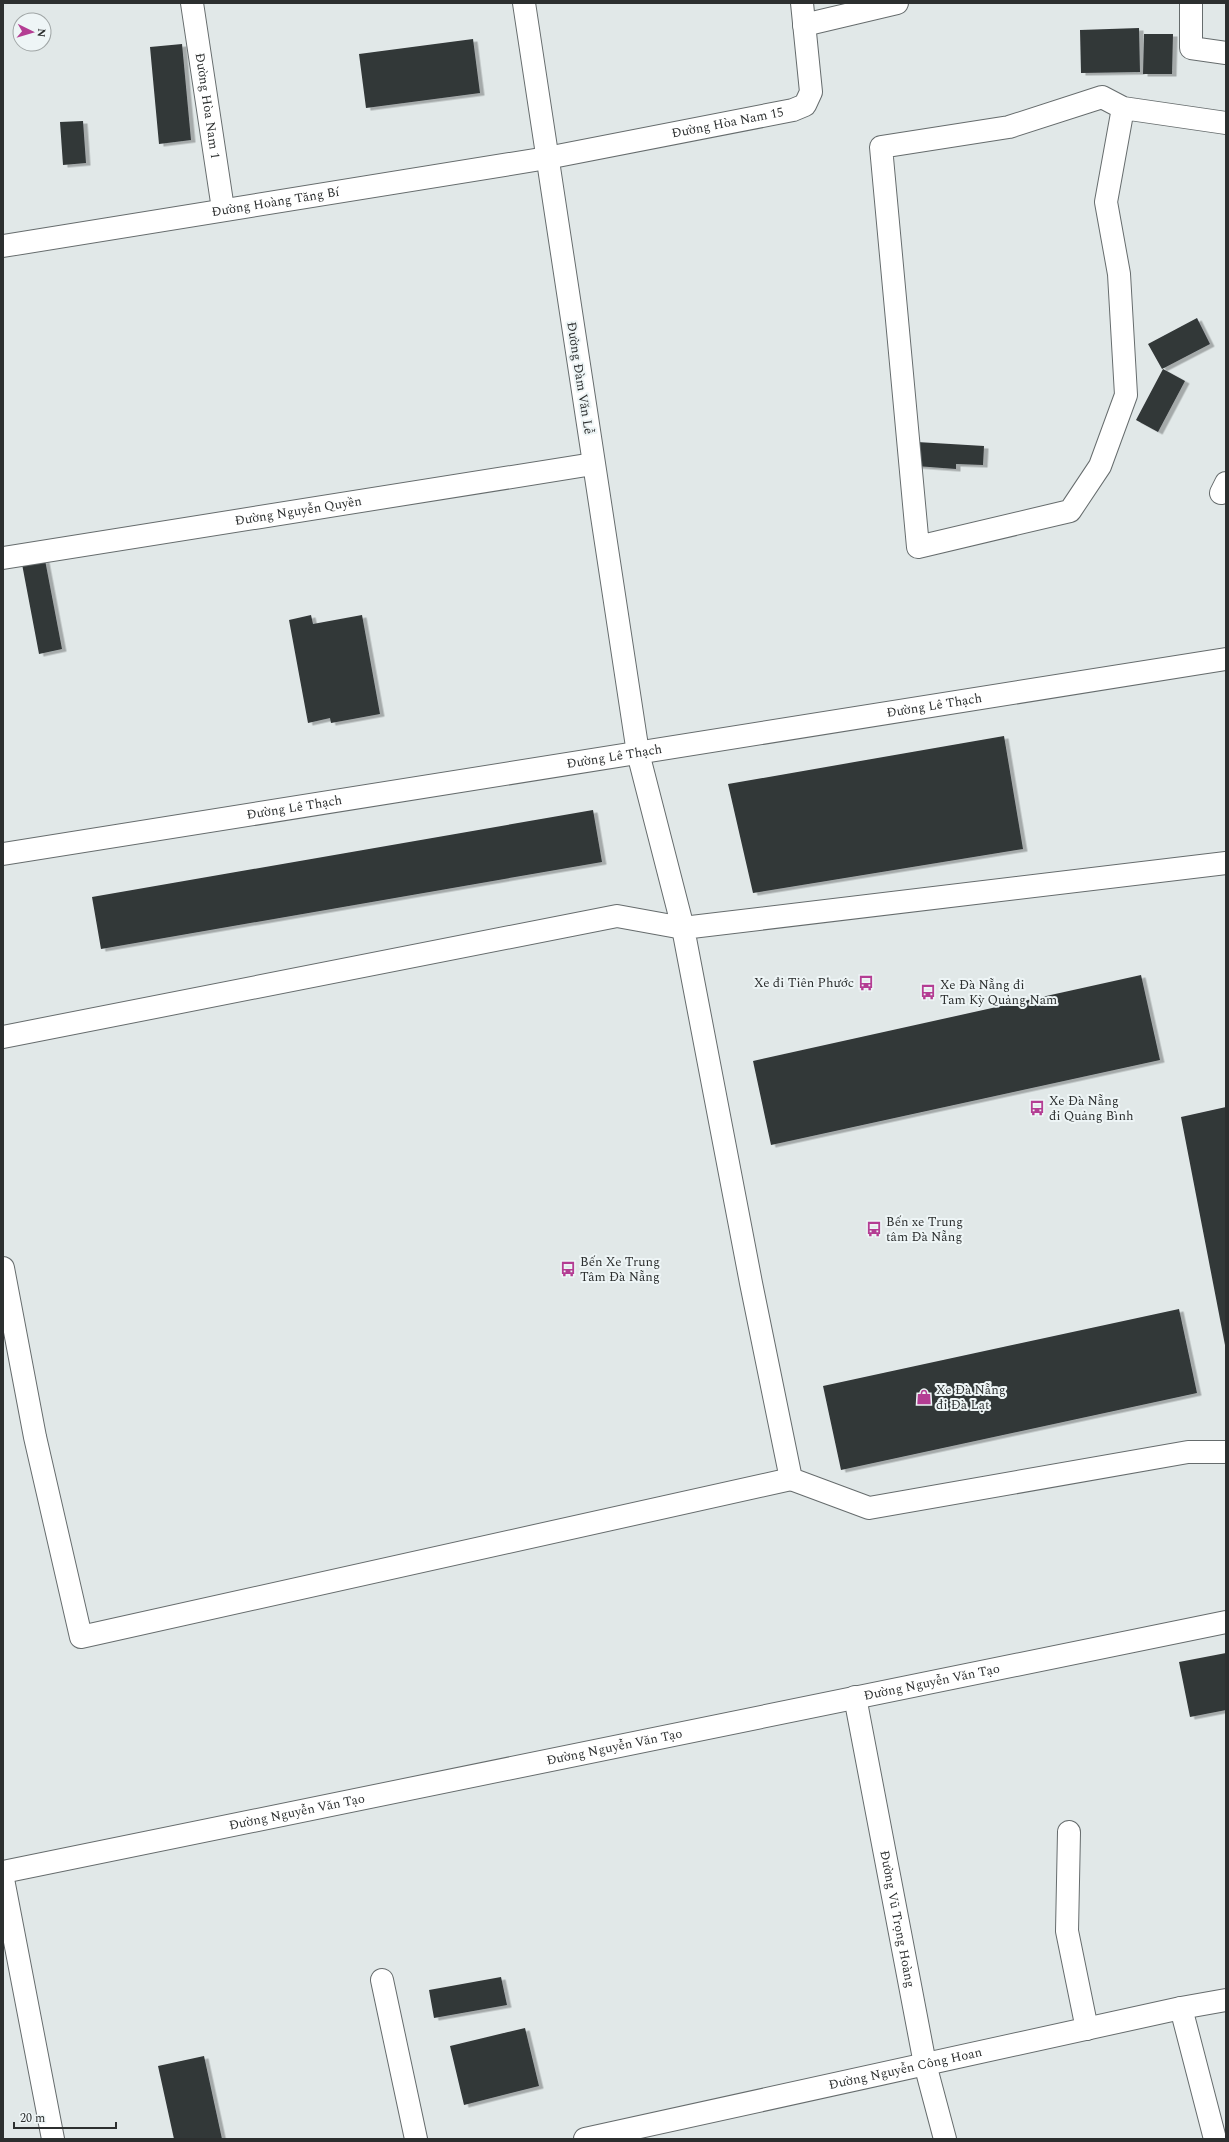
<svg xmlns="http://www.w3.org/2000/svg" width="1229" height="2142" font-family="Spectral,serif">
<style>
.building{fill:#323738;filter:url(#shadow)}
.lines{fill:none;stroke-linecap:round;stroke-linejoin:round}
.minor-casing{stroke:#666c6d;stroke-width:24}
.minor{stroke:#fff;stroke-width:22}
.labels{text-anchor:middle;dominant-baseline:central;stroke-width:4;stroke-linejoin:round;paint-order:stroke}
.street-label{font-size:13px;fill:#2c2f2f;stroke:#eef5f6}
.poi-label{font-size:13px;fill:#2c2f2f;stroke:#eef5f6;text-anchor:start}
</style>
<defs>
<filter id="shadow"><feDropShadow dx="4.5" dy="2.5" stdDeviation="0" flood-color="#0004"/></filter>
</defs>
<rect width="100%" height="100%" fill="#e1e8e8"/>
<!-- building -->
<path class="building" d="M1139 28 1140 72 1081 73 1080 30Z
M1144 34H1173L1172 74H1143Z
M473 39 480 93 366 108 359 54Z
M182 44 191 140 159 144 150 47Z
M83 121 86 163 63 165 60 122Z
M1197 318 1210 344 1162 369 1148 344Z
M1163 369 1185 381 1158 432 1136 420Z
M917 442 984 446 983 465 956 464V469L916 466Z
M45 560 62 649 39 654 22 564Z
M311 615 313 624 362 615 380 714 331 723 330 718 308 723 289 620Z
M1004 736 1023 849 753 893 728 784Z
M593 810 602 862 101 949 92 897Z
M1141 975 1160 1060 771 1145 753 1061Z
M1226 1107V1345H1225L1181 1117Z
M1179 1309 1197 1393 841 1470 823 1386Z
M1226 1653V1710L1190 1717 1179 1662Z
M501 1977 507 2005 434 2018 429 1990Z
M525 2028 539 2086 464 2105 450 2046Z
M204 2056 222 2139H174L158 2066Z"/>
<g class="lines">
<defs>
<g id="minor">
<path id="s1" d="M192 3 223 209"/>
<path d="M1191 3V48L1226 53"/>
<path d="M804 25 897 3"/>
<path d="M1123 108 1102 97 1009 127 881 147 918 547 1070 511 1100 466 1126 395 1119 274 1106 202 1123 108 1226 123"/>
<path id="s2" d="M3 246 547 158 793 110 805 105 811 92 802 3"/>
<path d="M1221 493 1226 483"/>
<path id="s3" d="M3 558 593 464"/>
<path id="s4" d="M3 854 1226 659"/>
<path d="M1226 863 683 928 751 1283 791 1479 869 1508 1188 1452H1226"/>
<path d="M3 1037 617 916 683 928 638 753 524 3"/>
<path d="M3 1268 35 1437 81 1637 791 1479"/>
<path id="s5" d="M855 1697 925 2064 945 2139"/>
<path d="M1069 1832 1067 1931 1087 2029"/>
<path id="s6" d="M3 1872 1226 1622"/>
<path d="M3 1879 53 2139"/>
<path d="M382 1980 416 2139"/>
<path d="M1181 2008 1215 2139"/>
<path id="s7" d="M585 2139 1181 2008 1226 2000"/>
</g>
</defs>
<!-- minor casing -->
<use href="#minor" class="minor-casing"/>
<!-- minor -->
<use href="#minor" class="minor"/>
</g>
<!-- icons -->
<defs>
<symbol id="bus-bare" viewBox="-9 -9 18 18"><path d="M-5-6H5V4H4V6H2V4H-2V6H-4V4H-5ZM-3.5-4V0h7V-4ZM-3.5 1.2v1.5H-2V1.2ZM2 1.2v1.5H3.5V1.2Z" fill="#b43d93" stroke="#eef5f6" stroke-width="2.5" paint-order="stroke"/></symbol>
<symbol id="shop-bare" viewBox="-9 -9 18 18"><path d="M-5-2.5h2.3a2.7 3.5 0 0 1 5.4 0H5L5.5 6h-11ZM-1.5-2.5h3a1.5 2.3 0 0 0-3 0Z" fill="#b43d93" stroke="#eef5f6" stroke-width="2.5" paint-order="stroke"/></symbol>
</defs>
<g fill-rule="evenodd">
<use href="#bus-bare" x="855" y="972" width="22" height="22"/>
<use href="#bus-bare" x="917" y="981" width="22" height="22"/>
<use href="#bus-bare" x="1026" y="1097" width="22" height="22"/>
<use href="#bus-bare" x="863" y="1218" width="22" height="22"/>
<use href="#bus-bare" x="557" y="1258" width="22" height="22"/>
<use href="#shop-bare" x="913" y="1386" width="22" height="22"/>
</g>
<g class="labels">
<!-- street labels -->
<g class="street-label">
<text stroke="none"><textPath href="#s1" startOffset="104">Đường Hòa Nam 1</textPath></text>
<text stroke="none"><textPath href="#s2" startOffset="735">Đường Hòa Nam 15</textPath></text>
<text stroke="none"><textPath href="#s2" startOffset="276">Đường Hoàng Tăng Bí</textPath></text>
<text transform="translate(580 378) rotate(81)">Đường Đàm Văn Lễ</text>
<text stroke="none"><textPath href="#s3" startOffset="299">Đường Nguyễn Quyền</textPath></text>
<text stroke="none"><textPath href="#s4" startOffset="943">Đường Lê Thạch</textPath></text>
<text stroke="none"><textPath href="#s4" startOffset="619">Đường Lê Thạch</textPath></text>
<text stroke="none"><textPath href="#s4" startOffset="295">Đường Lê Thạch</textPath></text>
<text stroke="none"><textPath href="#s6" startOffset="948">Đường Nguyễn Văn Tạo</textPath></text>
<text stroke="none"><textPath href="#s6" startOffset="624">Đường Nguyễn Văn Tạo</textPath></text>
<text stroke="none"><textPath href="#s6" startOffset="300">Đường Nguyễn Văn Tạo</textPath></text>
<text stroke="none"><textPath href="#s5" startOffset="226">Đường Vũ Trọng Hoàng</textPath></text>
<text stroke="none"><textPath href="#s7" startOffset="328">Đường Nguyễn Công Hoan</textPath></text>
</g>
<!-- poi labels -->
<g class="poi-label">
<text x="854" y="983" text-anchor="end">Xe đi Tiên Phước</text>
<text x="940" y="985">Xe Đà Nẵng đi<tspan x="940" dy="15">Tam Kỳ Quảng Nam</tspan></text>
<text x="1049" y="1101">Xe Đà Nẵng<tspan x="1049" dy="15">đi Quảng Bình</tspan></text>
<text x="886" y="1222">Bến xe Trung<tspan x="886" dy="15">tâm Đà Nẵng</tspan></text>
<text x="580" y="1262">Bến Xe Trung<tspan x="580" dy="15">Tâm Đà Nẵng</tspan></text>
<text x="936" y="1390">Xe Đà Nẵng<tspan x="936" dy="15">đi Đà Lạt</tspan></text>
</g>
</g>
<!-- border -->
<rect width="1229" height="2142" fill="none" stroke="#2c2f2f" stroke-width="8"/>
<!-- north arrow -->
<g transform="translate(32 32) rotate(95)"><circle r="19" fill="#eef5f6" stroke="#a0a6a6"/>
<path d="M0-3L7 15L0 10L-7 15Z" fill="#b43d93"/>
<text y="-6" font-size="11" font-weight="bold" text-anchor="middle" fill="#2c2f2f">N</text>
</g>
<!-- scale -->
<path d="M14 2122v6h102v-6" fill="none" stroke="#2c2f2f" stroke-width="2"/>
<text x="20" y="2122" font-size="12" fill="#2c2f2f" stroke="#eef5f6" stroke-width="3" paint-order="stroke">20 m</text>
</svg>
